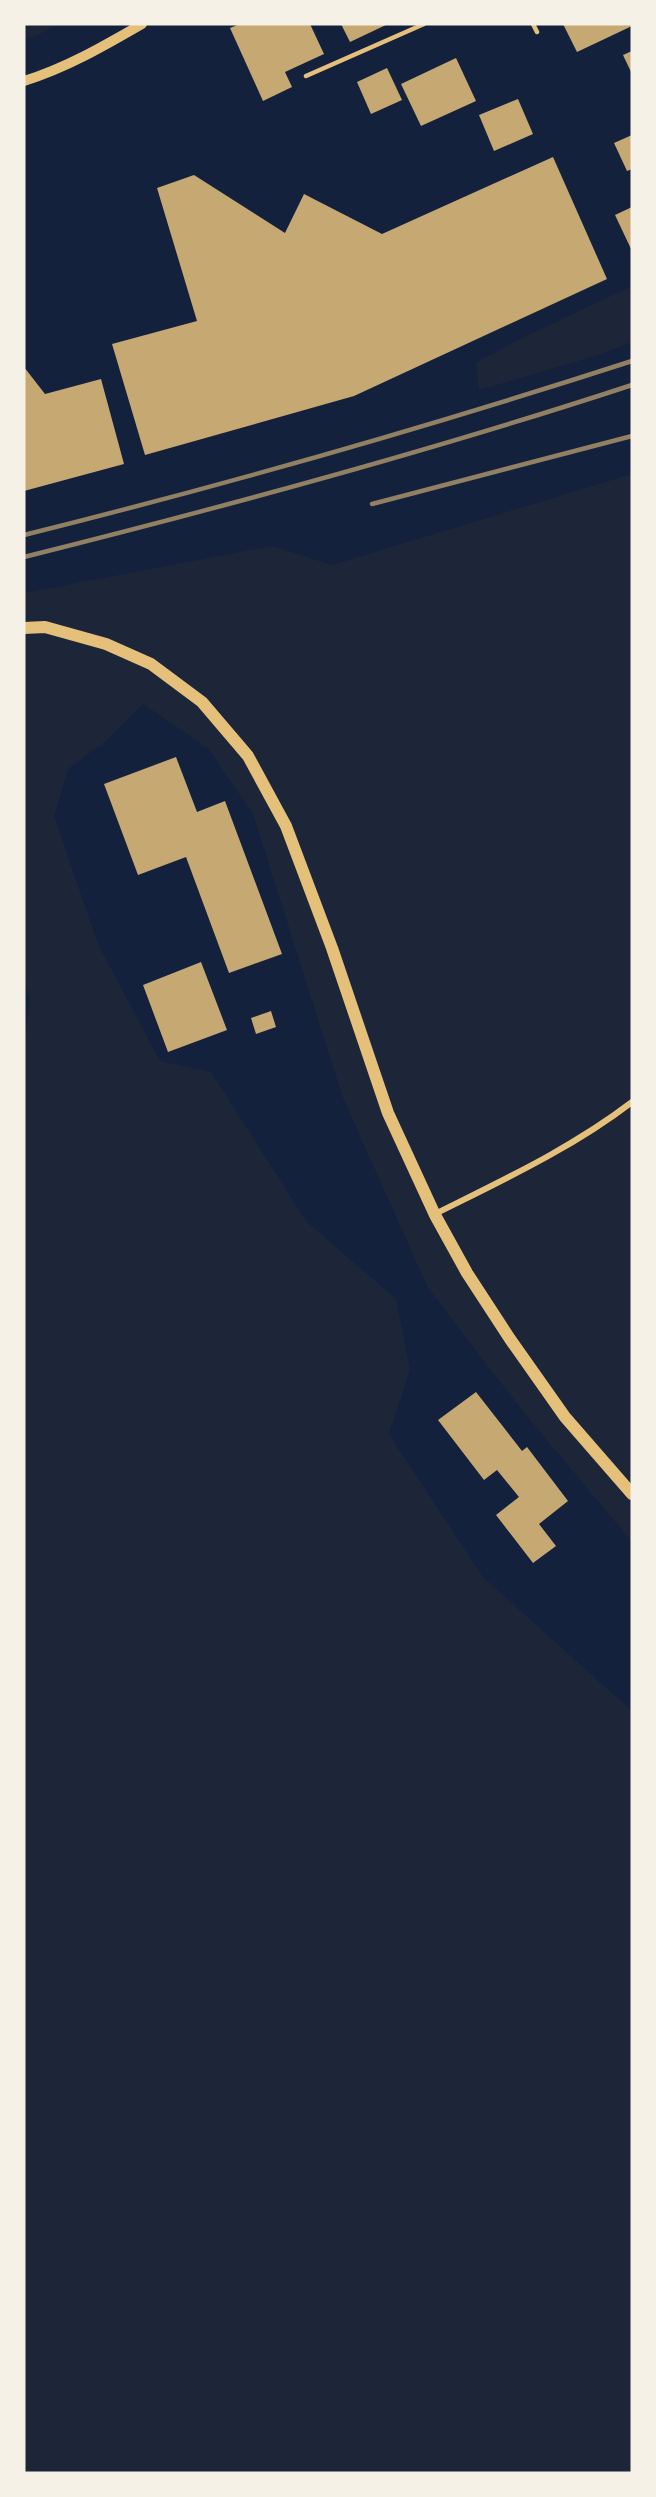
<svg xmlns="http://www.w3.org/2000/svg" width="656" height="2497" font-family="Mulish,sans-serif">
<style>
.green{fill:#1d2539}
.building{fill:#c6a872}
.lines{fill:none;stroke-linecap:round;stroke-linejoin:round}
.service{stroke:#e5c07b;stroke-width:4.5}
.minor{stroke:#e5c07b;stroke-width:6}
.tertiary{stroke:#e5c07b;stroke-width:10}
.secondary{stroke:#e5c07b;stroke-width:12}
.rail{stroke:#918062;stroke-width:4.5}
</style>
<rect width="100%" height="100%" fill="#14213d"/>
<!-- green -->
<path class="green" d="M24 24H59L38 35 24 39Z
M632 286V342L595 356 479 390 476 363 514 342Z
M632 474V1542L521 1409 428 1288 343 1098 253 814 208 748 143 704 107 740 68 769 54 816 98 944 160 1061 211 1072 306 1221 396 1299 410 1370 389 1434 482 1576 632 1711V2473H24V1047L30 1002 24 975V593L272 546 332 565Z"/>
<!-- building -->
<path class="building" d="M240 24H310L324 54 285 72 292 87 263 101 230 28Z
M341 24H388L350 42Z
M563 24H632V26L577 52Z
M632 51V74L623 55Z
M456 58 476 101 421 126 401 84Z
M387 68 402 100 371 114 357 82Z
M518 99 533 134 494 151 479 115Z
M632 135V169L627 171 614 143Z
M553 157 607 279 354 396 145 455 112 344 197 321 157 188 194 175 285 233 304 194 382 234Z
M632 207V251L615 215Z
M24 367 45 394 101 379 124 464 24 491Z
M176 757 197 812 225 801 282 954 229 973 186 857 138 875 104 784Z
M201 962 227 1030 168 1052 143 985Z
M271 1011 276 1027 256 1034 251 1018Z
M476 1392 522 1451 527 1447 568 1501 539 1524 556 1546 533 1563 496 1515 519 1497 497 1470 484 1480 438 1420Z"/>
<g class="lines">
<!-- service -->
<path class="service" d="M533 24 537 32
M306 76 424 24"/>
<!-- minor -->
<path class="minor" d="M435 1214C503 1180 572 1148 632 1102"/>
<!-- tertiary -->
<path class="tertiary" d="M24 81C66 68 104 46 142 24"/>
<!-- secondary -->
<path class="secondary" d="M24 628 45 627 106 644 151 664 202 702 248 756 286 826 332 948 388 1113 435 1215 467 1273 510 1339 565 1417 632 1494"/>
<!-- rail -->
<path class="rail" d="M372 504 632 436
M24 535C229 484 431 426 632 361
M24 557C228 506 431 451 632 385"/>
</g>
<!-- border -->
<rect width="656" height="2497" fill="none" stroke="#f6f1e7" stroke-width="51"/>
</svg>
